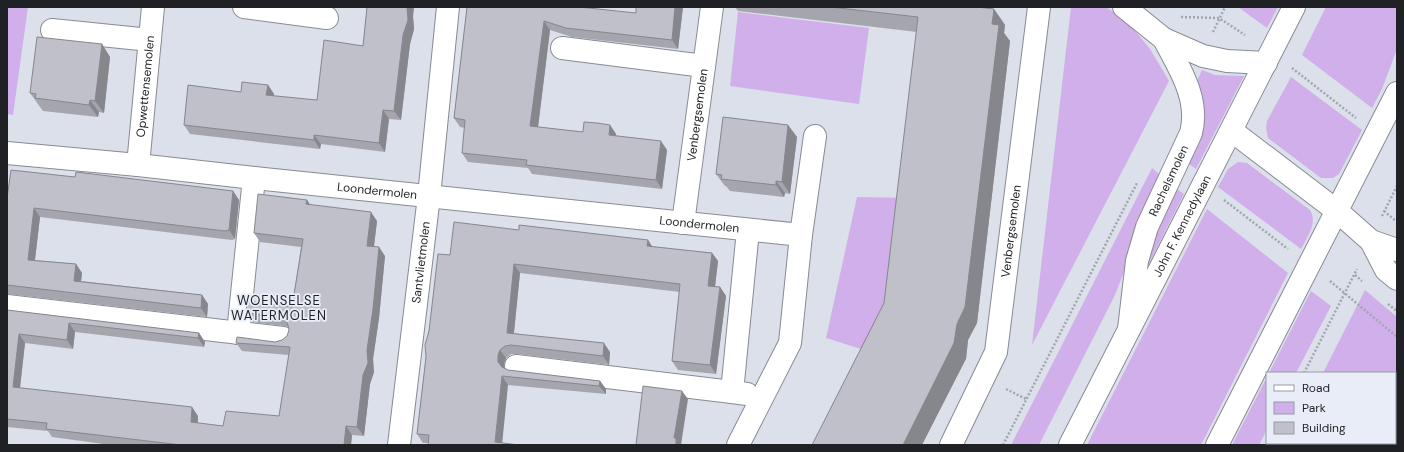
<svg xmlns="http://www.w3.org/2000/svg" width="1404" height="452" font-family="'DM Sans',sans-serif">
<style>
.green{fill:#d0afea}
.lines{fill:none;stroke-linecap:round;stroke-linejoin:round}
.minor-casing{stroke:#878b93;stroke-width:24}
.major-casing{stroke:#878b93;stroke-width:24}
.path{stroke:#a2a5ad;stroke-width:2.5;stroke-dasharray:2 2;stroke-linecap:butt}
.minor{stroke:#fff;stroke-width:22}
.major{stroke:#fff;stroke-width:22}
.wall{fill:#a5a5ae}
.shaded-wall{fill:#86868d}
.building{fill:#c0c0ca;stroke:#86868d}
.labels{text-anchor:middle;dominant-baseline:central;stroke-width:3.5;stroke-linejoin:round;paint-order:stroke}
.street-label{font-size:12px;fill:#1f2124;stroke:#e9edf7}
.neighbourhood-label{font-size:13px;letter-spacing:1px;fill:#1f2124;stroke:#e9edf7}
</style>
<rect width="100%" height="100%" fill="#dce0ea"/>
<!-- green -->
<path class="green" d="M7 7H28L13 115 7 114Z
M1071 7H1106L1127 21 1150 49 1169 81 1032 345Z
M1238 7H1278L1267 28Z
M1326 7H1397V49L1382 89 1372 108 1302 55Z
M738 12 869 28 859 104 730 86Z
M1202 70 1215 75 1244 76 1196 169 1186 162C1202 131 1211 116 1196 83Z
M1291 77 1362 130 1339 174 1333 178H1321L1268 138 1266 128 1267 121Z
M1238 162 1247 163 1310 210C1318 223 1307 237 1301 249L1218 187 1228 169Z
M1152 168 1161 176 1115 295 1039 445H1011Z
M1174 187 1184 194 1146 269 1143 267Z
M857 197 909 198 877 354 826 338Z
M1207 209 1288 273 1201 445H1087Z
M1365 290 1397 317V445H1286L1287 443H1395V373H1323Z
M1311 291 1331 306 1296 373H1269Z
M1267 377V430L1259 445H1232Z"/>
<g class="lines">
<defs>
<g id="minor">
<path d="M244 7 327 18"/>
<path d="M1124 7 1164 39 1203 56 1227 61 1266 63"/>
<path d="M52 30 150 40"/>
<path d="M562 48 704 66"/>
<path d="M1232 131 1337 211 1371 241 1397 250"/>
<path id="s1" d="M7 153 138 165 254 178 801 235"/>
<path id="s2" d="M138 165 153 7"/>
<path id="s3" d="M683 223 712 7"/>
<path d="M1371 241 1386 270 1397 279"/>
<path d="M7 306 283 338"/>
<path id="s4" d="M1129 329 1137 261 1147 227 1191 133C1200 99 1179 68 1164 39"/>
<path d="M238 333 254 178"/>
<path d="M516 366 732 392"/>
<path d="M747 394 732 392 748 230"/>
<path id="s5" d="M399 445 429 196 448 7"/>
<path d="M738 445 790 343 801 235 815 136"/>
<path id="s6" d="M951 445 996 352 1039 7"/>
</g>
<g id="major">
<path id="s7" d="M1070 445 1294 7"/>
<path d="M1217 445 1397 93"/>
</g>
</defs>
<!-- minor casing -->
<use href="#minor" class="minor-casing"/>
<!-- major casing -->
<use href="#major" class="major-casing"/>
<!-- path -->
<path class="path" d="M1181 17 1219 18 1245 35
M1213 32 1225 7
M1292 68 1356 118
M1224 200 1288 249
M1384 211 1396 221
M1382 216 1397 186
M1355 275 1362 281
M1330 281 1397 337
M1388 304 1397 311
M1304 373 1357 269
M1006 389 1026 399
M1003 445 1137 183
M1268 445 1269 443"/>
<!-- minor -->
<use href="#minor" class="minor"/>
<!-- major -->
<use href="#major" class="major"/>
</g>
<!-- wall -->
<path class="wall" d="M367 7H414L413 16 414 29 410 44 401 120 389 119 385 152 321 144 320 149 190 134 184 125 241 92 268 85 274 94V96L317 100 363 46Z
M467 7 636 13V7H683L678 49 572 37 550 30 538 127 583 132 610 125 616 134V136L667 150 662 189 532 174 528 168 468 162 462 153 465 128 460 127 454 118Z
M735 7H977L994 9 1005 25 1004 33 1010 41 977 323 968 340 966 359 884 303 917 32 738 11Z
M102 44 110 57 104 113 99 112 98 117 43 111 30 93Z
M788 125 797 137 790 194 785 193 784 197 730 191 726 186H725L716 174Z
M75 177 233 191 239 200 235 239 232 240 40 217 35 260 76 264 82 273 81 281 202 295 208 304 207 317 7 294V198Z
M307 200 310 205 377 221 374 246 385 256 379 318 373 359 374 372 370 384 364 436 352 435 351 445H111L52 437 48 431 7 427V310L199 333 205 342 204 347 75 332 73 349 25 343 20 388 198 416V423L223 426 279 416 289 355 242 351 236 343 275 342 282 340 287 336 289 330V327L284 326 252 322 246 313 292 307 301 247 260 242 254 233Z
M652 247 712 253 718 261 715 287H720L726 296 716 374 678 370 672 361 680 292 520 273 514 333 610 352 609 365 517 354H511L506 358 504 364V368L508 370 600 381 606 389V394L508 385 428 443H423L417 434 429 331 450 255Z"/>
<!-- shaded-wall -->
<path class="shaded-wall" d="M407 7H414L413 16 414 29 410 44 401 120 394 111Z
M675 7H683L678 49 672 40Z
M994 9 1005 25 1004 33 1010 41 977 323 968 340 966 359 922 445H903L992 24Z
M544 21 550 30 537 135 530 126Z
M102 44 110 57 104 113 95 101Z
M268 85 274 94 273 104 266 95Z
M90 100 99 112 98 117 89 105Z
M383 110 389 119 385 152 379 143Z
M610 125 616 134 615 144 609 135Z
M788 125 797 137 790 194 782 182Z
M314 135 321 144 320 149 314 140Z
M661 141 667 150 662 189 656 180Z
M776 181 785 193 784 197 776 185Z
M233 191 239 200 235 239 229 230Z
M307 200 313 209 306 204Z
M34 208 40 217 34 268 28 260Z
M371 212 377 221 373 254 367 246Z
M648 240 654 249 647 246Z
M379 247 385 256 379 318 373 359 374 372 370 384 364 436 357 427Z
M712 253 718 261 714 295 708 286Z
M76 264 82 273 80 289 74 281Z
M514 264 520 273 513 341 507 333Z
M720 287 726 296 716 374 710 365Z
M202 295 208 304 207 317 201 308Z
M69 323 75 332 73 349 67 340Z
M199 333 205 342 204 347 198 338Z
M19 334 25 343 19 396 13 387Z
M604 343 610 352 609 365 603 356Z
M500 350 506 358 504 364V371L498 362V355Z
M502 376 508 385 502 445 495 442Z
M600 381 606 389V394L599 386Z
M682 391 688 399 681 445H676L674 438Z
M192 407 198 416 197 431 191 422Z
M346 426 352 435 351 445H344Z"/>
<!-- building -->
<path class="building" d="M367 7H407L408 20 403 35 394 111 383 110 379 143 314 135V140L184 125 188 85 241 92 242 82 268 85 266 95 317 100 324 40 363 46Z
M467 7H579L636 13V7H675L672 40 566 28 544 21 530 126 583 132 584 122 597 123 610 125 609 135 661 141 656 180 526 165 527 160 462 153 465 120 454 118Z
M830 7H977L994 9 992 24 999 25 965 307 957 324 954 343 903 445H812L884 303 918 17Z
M37 37 102 44 95 101 90 100 89 105 35 98 36 94 30 93Z
M723 117 788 125 782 182 776 181V185L721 179 722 175 716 174Z
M11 170 75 177 76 172 233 191 229 230 225 231 34 208 28 260 76 264 74 281 202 295 201 308 7 285V198Z
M258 194 307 200 306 204 371 212 367 246 379 247 373 309 367 350 368 363 363 375 357 427 346 426 344 445H181L72 432 46 429 47 423 7 419V310L199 333 198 338 69 323 67 340 19 334 13 387 192 407 191 422 223 426 226 411 279 416 290 347 236 343 237 337 275 342 282 340 287 336 289 330 288 325 285 319 278 317 246 313 247 301 292 307 303 239 254 233Z
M454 222 519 230V225L597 234 648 240 647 246 712 253 708 286 720 287 710 365 672 361 680 284 514 264 507 333 604 343 603 356 511 345 505 346 500 350 498 355V362L502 367 508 370 600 381 599 386 502 376 495 442 519 445H428L429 435 417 434 426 357 425 345 429 331 438 254 450 255Z
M643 386 682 391 674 438H676V445H636Z"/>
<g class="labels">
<!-- street labels -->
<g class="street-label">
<text stroke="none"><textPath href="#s2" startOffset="79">Opwettensemolen</textPath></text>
<text stroke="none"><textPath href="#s3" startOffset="109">Venbergsemolen</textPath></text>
<text stroke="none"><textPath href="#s4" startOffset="155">Rachelsmolen</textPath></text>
<text stroke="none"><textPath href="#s1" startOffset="372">Loondermolen</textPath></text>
<text stroke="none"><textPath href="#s1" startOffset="696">Loondermolen</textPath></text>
<text stroke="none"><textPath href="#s7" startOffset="246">John F. Kennedylaan</textPath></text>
<text stroke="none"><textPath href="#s6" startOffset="225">Venbergsemolen</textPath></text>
<text stroke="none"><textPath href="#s5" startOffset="184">Santvlietmolen</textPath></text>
</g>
<!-- neighbourhood labels -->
<g class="neighbourhood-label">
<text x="279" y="300">WOENSELSE<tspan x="279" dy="15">WATERMOLEN</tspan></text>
</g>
</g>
<!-- border -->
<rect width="1404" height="452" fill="none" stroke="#1f2124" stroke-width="16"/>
<!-- legend -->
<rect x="1266" y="372" width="130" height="72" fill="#e9edf7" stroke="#989ba3"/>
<rect x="1274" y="385" width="20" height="6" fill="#ffffff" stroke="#989ba3"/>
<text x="1302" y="392" font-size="12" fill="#1f2124">Road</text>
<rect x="1274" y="402" width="20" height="12" fill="#d0afea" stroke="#989ba3"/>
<text x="1302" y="412" font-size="12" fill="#1f2124">Park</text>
<rect x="1274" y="422" width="20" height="12" fill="#c0c0ca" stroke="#989ba3"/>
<text x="1302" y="432" font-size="12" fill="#1f2124">Building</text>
</svg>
